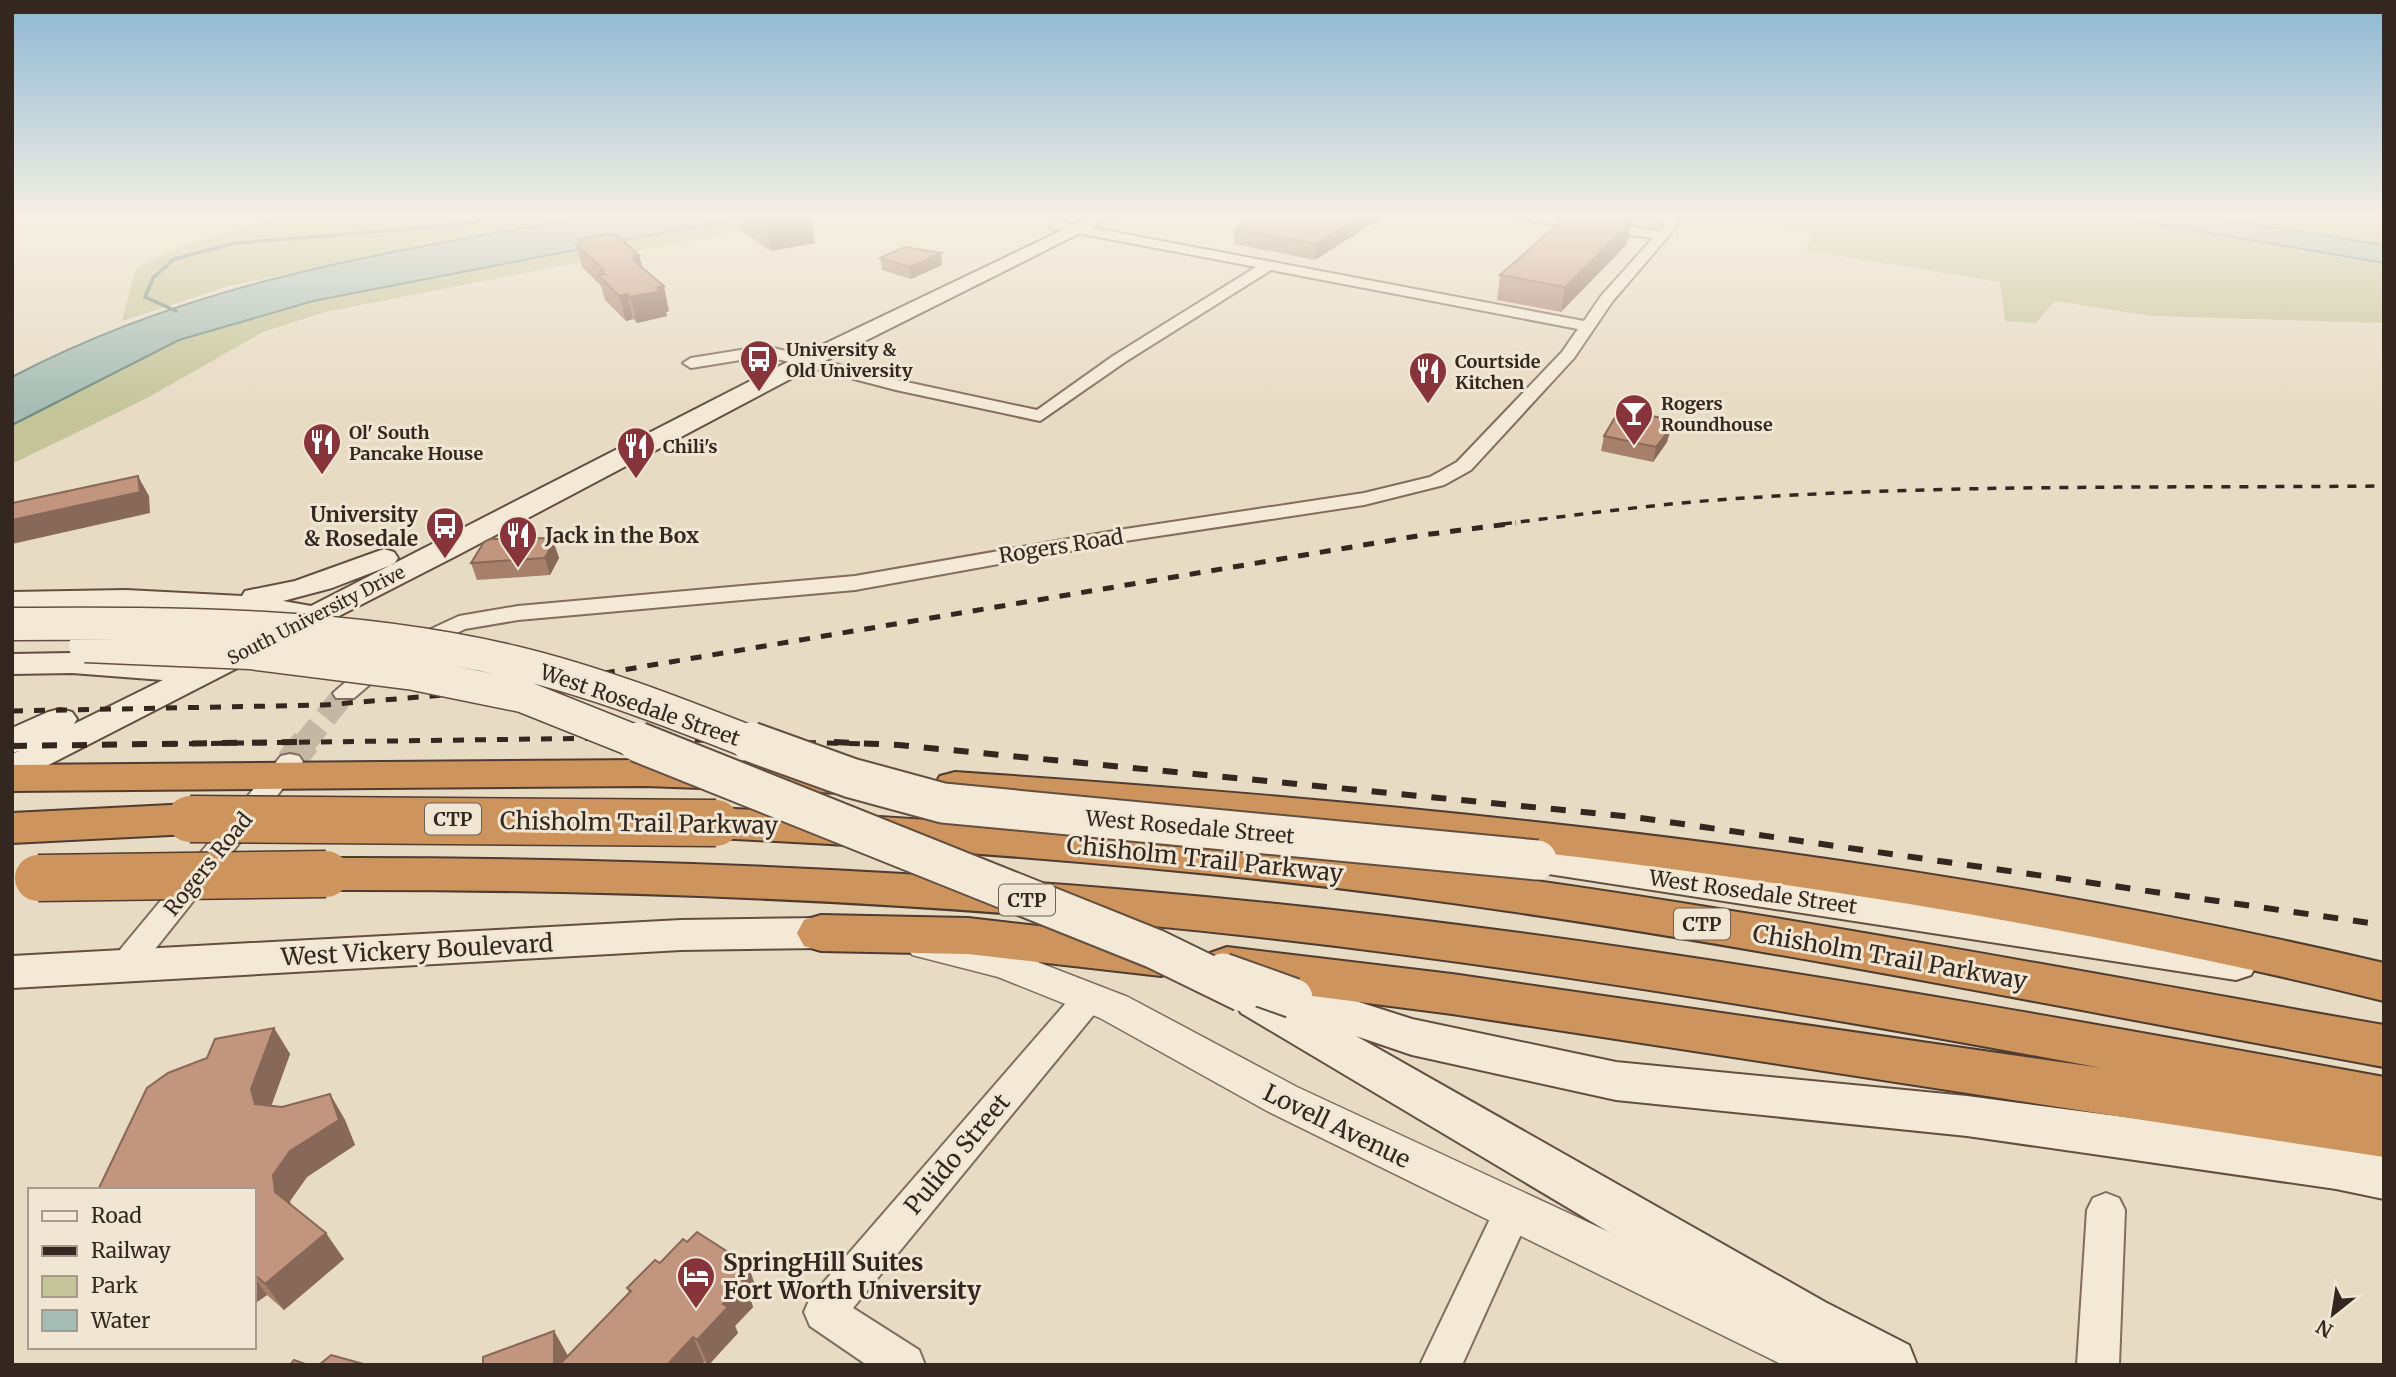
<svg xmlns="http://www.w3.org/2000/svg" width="2396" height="1377" font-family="Merriweather,serif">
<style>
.green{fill:#c3c599}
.water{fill:#a5bcb4;stroke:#6e8980;stroke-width:2}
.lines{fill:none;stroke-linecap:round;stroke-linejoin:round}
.stream{stroke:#6e8980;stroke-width:3.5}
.minor-tunnel-far1{stroke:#c4b7a3;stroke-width:23;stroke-dasharray:23 11;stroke-linecap:butt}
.minor-tunnel{stroke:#c4b7a3;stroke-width:29;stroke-dasharray:29 15;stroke-linecap:butt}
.minor-casing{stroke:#816d5d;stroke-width:4}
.tertiary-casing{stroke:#816d5d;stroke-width:3}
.secondary-casing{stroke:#634f40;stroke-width:4}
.motorway-casing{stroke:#4f3c30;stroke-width:4}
.minor{fill:#f4e9d6;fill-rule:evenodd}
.tertiary{fill:#f4e9d6;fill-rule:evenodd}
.secondary{fill:#f4e9d6;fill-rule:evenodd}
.motorway{fill:#ce945e;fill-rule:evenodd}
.rail-far2{stroke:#33271f;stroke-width:3.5;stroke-dasharray:9 9;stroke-linecap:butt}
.rail-far1{stroke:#33271f;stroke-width:5;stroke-dasharray:11 11;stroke-linecap:butt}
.rail{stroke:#33271f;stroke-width:6;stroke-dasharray:15 15;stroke-linecap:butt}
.secondary-bridge-far1-casing{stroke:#634f40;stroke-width:35;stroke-linecap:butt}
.secondary-bridge-casing{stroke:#634f40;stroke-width:43;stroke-linecap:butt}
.motorway-bridge-casing{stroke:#4f3c30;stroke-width:49;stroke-linecap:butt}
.secondary-bridge-far1{stroke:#f4e9d6;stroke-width:32}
.secondary-bridge{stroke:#f4e9d6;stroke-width:39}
.motorway-bridge{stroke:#ce945e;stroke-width:46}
.wall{fill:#a7806c}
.shaded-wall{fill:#886858}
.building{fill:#c2957e;stroke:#886858;stroke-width:2}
.labels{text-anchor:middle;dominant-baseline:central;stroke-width:6;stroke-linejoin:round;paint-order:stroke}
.far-poi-label{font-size:18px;font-weight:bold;fill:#33271f;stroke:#f1e6d3;text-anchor:start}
.far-street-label{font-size:18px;fill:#33271f;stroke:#f1e6d3}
.shield{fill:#f1e6d3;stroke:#6c6055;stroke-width:2}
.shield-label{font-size:19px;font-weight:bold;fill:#33271f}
.poi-label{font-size:21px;font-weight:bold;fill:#33271f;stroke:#f1e6d3;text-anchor:end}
.street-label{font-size:21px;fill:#33271f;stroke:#f1e6d3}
.near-street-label{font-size:24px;fill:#33271f;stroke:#f1e6d3}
.near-poi-label{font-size:24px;font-weight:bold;fill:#33271f;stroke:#f1e6d3;text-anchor:start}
</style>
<rect width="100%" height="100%" fill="#e8dbc4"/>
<!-- green -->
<path class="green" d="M285 215H600L370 256 229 286 122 321 136 268 179 247Z
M755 215H820L325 312 263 332 147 398 12 464V425L179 340 313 301Z
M1539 215H2124L2384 263V323L2153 316 2055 301 2036 323 2005 321 2000 282 1805 250 1815 231 1751 221 1681 219 1679 230Z
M2196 215H2384V245Z"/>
<!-- water -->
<path class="water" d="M600 215H755L313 301 179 340 12 425V377C200 278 395 251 600 215Z
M2106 215H2196L2384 245V263Z"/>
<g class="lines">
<!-- stream -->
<path class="stream" d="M176 311 145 297 153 278 174 259 236 243 423 228 476 222 487 215"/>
<!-- minor-tunnel-far1 -->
<path class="minor-tunnel-far1" d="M304 744 345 693"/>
<!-- minor-tunnel -->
<path class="minor-tunnel" d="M290 762 306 742"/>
<defs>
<path id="minor" d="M1510 215H1542L1660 231 1665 225V215H1677V226L1612 302 1574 358 1471 470 1444 485 1364 505 1125 541 855 590 518 620 465 629 395 663 354 698H336L333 693 379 653 459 616 518 606 855 576 1125 529 1364 493 1430 477 1457 462 1562 352 1578 329 1271 270 1125 362 1040 421 896 390 766 356 691 368 683 363 691 358 766 346 897 380 1037 410 1113 356 1256 267 1051 228V222L1056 221 1584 321 1601 296 1653 238 1516 219Z
M290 754 299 756 303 762 299 768 136 973 125 977 114 973 109 965 114 957 281 756Z
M1090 985 1101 988 1106 997 1101 1006 853 1308 919 1350 925 1365H867L810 1326 804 1312 810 1298 1079 988Z
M2106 1193 2119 1198 2125 1210 2119 1365H2077L2087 1210 2093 1198Z
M1512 1195 1525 1200 1531 1212 1462 1365H1420L1499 1200Z"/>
<path id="tertiary" d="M925 931 1022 956 1128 997 1297 1087 1857 1347 1864 1365H1783L1267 1111 1100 1018 998 977 912 955 906 945 912 935Z"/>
<path id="secondary" d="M1094 215H1116L813 367 458 555 25 777 12 780V754L19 751 12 753V728L48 712 60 709 72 712 77 719 74 724 163 680 72 673 12 674V654L72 653 197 663 283 620 164 609 12 610V592L126 590 242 596 245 591 295 581 384 549 394 552 398 558 394 564 332 588 283 601 311 606 797 357Z
M1537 846 2236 948 2251 953 2257 964 2251 975 2236 980 1523 870 1517 860 1523 850Z
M821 918 836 922 842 933 836 944 821 948 681 950 12 988V956L681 920Z
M1293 981 1412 1019 1616 1062 1967 1096 2336 1145 2384 1155V1199L2336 1189 1967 1136 1616 1100 1412 1055 1356 1036 1825 1302 1909 1345 1917 1365H1832L1241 1013 1235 1001 1241 989 1257 984 1275 990 1278 986Z"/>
<path id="motorway" d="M645 760 843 765 858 769 864 779 858 789 843 793 645 786 12 791V765Z
M955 772C1434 804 1916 853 2384 963V1001C1917 885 1434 833 955 800L940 796 934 786 940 776Z
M190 804 205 809 212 819 205 829 190 834 12 843V813Z
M716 808C981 821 1245 841 1508 877 1801 918 2092 974 2384 1025V1067C2092 1013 1802 954 1508 911 1246 872 981 851 716 838L701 833 694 823 701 813Z
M326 858C681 857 1034 875 1386 916 1721 956 2053 1016 2384 1077V1157L1452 1014 1227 985 1210 979 1202 966 1210 953 1227 947 1452 974 2102 1068C1822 1016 1542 969 1259 937 949 902 638 889 326 890L310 885 303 874 310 863Z
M821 915 968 918 1161 940 1178 945 1186 958 1178 971 1161 976 968 954 821 951 804 946 797 933 804 920Z"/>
</defs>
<!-- minor casing -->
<use href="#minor" class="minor-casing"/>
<!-- tertiary casing -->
<use href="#tertiary" class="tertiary-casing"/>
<!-- secondary casing -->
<use href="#secondary" class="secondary-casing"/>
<!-- motorway casing -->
<use href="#motorway" class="motorway-casing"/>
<!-- minor -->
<use href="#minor" class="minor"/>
<!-- tertiary -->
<use href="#tertiary" class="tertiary"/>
<!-- secondary -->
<use href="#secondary" class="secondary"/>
<!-- motorway -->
<use href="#motorway" class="motorway"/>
<!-- rail-far2 -->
<path class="rail-far2" d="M1503 524C1583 514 1664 503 1745 498 1957 484 2171 488 2384 486"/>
<!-- rail-far1 -->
<path class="rail-far1" d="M12 711 324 705 504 690 1423 535 1516 523
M167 744 613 738 874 744"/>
<!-- rail -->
<path class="rail" d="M834 742 899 745 1634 817 2384 925
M12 746 299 742"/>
<defs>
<path id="secondary-bridge-far1" d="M12 624C179 623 350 623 514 662 597 682 676 713 755 744
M85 646 250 653 414 674 522 696 642 744"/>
<path id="secondary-bridge" d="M638 742 1155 949 1243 992
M751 742 851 778 943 803 1537 860
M1223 973 1293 998"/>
<path id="motorway-bridge" d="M190 819 716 823
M38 878 326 874"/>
</defs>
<!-- secondary-bridge-far1 casing -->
<use href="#secondary-bridge-far1" class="secondary-bridge-far1-casing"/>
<!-- secondary-bridge casing -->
<use href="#secondary-bridge" class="secondary-bridge-casing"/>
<!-- motorway-bridge casing -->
<use href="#motorway-bridge" class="motorway-bridge-casing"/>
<!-- secondary-bridge-far1 -->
<use href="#secondary-bridge-far1" class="secondary-bridge-far1"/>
<!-- secondary-bridge -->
<use href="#secondary-bridge" class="secondary-bridge"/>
<!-- motorway-bridge -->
<use href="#motorway-bridge" class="motorway-bridge"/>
</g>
<!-- wall -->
<path class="wall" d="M740 215H810L815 243 771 251 743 232Z
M1260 215H1379L1378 220 1315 260 1234 244V229Z
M1563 215H1613L1610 218 1627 244 1561 312 1497 300 1500 275 1556 226 1557 219Z
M579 239 639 255 643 268 669 311 666 312 667 316 637 323 633 319 626 321 605 300 601 286 582 267 576 244 580 243Z
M880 258 942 265 911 279 882 270Z
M1670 420 1667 442 1653 462 1601 451 1604 436Z
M553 541 559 558 550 575 477 580 471 563Z
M274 1028 290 1054 271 1106 282 1107 330 1094 345 1120 355 1145 307 1177 290 1201 291 1205 344 1259 284 1310 267 1295 254 1304V1190Z
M687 1242 748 1265 757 1291 750 1298 753 1307 735 1326 738 1333 709 1365H707L704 1362 483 1365 554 1331 568 1356 629 1293 627 1288Z"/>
<!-- shaded-wall -->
<path class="shaded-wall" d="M765 215H810L815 243 771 251Z
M1363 215H1379L1378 220 1315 260 1316 244Z
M1632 221 1627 244 1561 312 1565 287Z
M941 253 942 265 911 279 910 267Z
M639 255 645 279 641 280 633 256Z
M664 286 669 311 666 312 667 316 637 323 630 297Z
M627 294 633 319 626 321 619 296Z
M1670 420 1668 431 1671 428 1667 442 1653 462 1656 447Z
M138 476 149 496 150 513 12 544V520Z
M552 538 559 558 550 575 545 558Z
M274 1028 290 1054 268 1115 255 1104 251 1089Z
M330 1094 345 1120 355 1145 307 1177 290 1201 293 1218 275 1192 273 1175Z
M326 1233 344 1259 284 1310 265 1284Z
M748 1265 757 1291 750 1298 753 1307 735 1326 738 1333 708 1365 697 1340 723 1304 737 1277Z
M254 1277 267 1295 254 1304Z
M554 1331 568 1356V1365H554Z
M693 1337 704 1362 701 1365H667Z"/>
<!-- building -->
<path class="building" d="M1260 215H1363L1316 244 1234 229Z
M1563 215H1599L1598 216 1632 221 1565 287 1500 275 1563 220 1557 219Z
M608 234 617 236 639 255 633 256 636 260H633L664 286 657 288 661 291 630 297 627 294 619 296 598 275 605 274 601 271 604 270 576 244 582 243 579 239Z
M905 247 941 253 910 267 880 258Z
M1620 409 1670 420 1666 427 1671 428 1656 447 1604 436Z
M138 476 140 492 12 520V503Z
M552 538 550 542 554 541 545 558 471 563 484 542 490 539Z
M274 1028 251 1089 255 1104 282 1107 330 1094 339 1120 290 1151 273 1175 275 1192 326 1233 265 1284 254 1274V1190H98L147 1088 168 1073 207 1058 215 1039Z
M697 1232 748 1265 737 1277 744 1281 723 1304 728 1307 697 1340 693 1337 667 1365H559L631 1291 627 1288 655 1260 660 1263 683 1239 687 1242Z
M554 1331V1365H483V1357Z
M331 1355 367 1365H319Z
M294 1360 308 1365H290Z"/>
<!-- sky -->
<linearGradient id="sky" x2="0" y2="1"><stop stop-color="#8db7d3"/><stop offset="0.53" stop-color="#f5efe4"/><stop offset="1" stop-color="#f5efe4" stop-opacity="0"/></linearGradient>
<rect width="2396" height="408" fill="url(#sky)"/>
<!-- icons -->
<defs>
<symbol id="bus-pin" viewBox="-11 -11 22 30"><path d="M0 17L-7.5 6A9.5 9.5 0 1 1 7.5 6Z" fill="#88343b" stroke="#f1e6d3"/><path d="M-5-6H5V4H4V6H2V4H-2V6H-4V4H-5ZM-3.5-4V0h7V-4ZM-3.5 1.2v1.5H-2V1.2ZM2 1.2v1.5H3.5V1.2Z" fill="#fff"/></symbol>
<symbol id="restaurant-pin" viewBox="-11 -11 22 30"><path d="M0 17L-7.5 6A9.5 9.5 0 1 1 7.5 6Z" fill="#88343b" stroke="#f1e6d3"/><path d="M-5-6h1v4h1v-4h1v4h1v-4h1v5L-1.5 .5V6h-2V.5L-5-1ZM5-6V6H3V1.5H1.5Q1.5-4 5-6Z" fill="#fff"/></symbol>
<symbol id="bar-pin" viewBox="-11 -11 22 30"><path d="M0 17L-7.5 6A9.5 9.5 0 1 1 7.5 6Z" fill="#88343b" stroke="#f1e6d3"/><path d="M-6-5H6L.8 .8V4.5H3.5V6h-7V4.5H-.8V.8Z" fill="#fff"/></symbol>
<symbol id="hotel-pin" viewBox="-11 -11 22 30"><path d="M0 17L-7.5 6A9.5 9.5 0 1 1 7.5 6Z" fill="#88343b" stroke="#f1e6d3"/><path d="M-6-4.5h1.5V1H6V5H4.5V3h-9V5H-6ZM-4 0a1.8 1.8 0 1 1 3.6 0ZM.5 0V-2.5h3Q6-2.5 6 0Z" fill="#fff"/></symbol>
</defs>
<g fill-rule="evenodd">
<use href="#bus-pin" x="737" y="337" width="44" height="60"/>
<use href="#restaurant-pin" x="1406" y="349" width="44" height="60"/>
<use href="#bar-pin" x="1612" y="391" width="44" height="60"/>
<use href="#restaurant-pin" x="300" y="420" width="44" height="60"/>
<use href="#restaurant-pin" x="614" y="424" width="44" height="60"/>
<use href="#bus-pin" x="423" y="504" width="44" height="60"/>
<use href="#restaurant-pin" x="496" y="513" width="44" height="60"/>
<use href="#hotel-pin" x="674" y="1254" width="44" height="60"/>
</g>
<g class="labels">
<!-- far-poi labels -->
<g class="far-poi-label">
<text x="786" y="349">University &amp;<tspan x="786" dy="21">Old University</tspan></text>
<text x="1455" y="361">Courtside<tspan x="1455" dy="21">Kitchen</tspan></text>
<text x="1661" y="403">Rogers<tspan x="1661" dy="21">Roundhouse</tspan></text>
<text x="349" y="432">Ol' South<tspan x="349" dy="21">Pancake House</tspan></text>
<text x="663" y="446">Chili's</text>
</g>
<!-- far-street labels -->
<g class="far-street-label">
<text transform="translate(316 615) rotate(-27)">South University Drive</text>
</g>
<!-- shield labels -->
<g class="shield">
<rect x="425" y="803.5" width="56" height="31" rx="5"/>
<rect x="999" y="884.5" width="56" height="31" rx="5"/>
<rect x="1674" y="908.5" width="56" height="31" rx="5"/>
</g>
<g class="shield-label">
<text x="453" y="819">CTP</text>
<text x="1027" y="900">CTP</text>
<text x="1702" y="924">CTP</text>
</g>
<!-- poi labels -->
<g class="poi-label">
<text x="418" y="514">University<tspan x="418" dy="24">&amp; Rosedale</tspan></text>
<text x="545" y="535" text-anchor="start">Jack in the Box</text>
</g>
<!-- street labels -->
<g class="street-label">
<text transform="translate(1061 546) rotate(-9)">Rogers Road</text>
<text transform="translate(640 705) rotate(19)">West Rosedale Street</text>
<text transform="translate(1190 827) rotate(5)">West Rosedale Street</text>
<text transform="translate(208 864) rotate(-51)">Rogers Road</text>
<text transform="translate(1753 892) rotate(8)">West Rosedale Street</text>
</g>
<!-- near-street labels -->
<g class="near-street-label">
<text transform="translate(639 823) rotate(1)">Chisholm Trail Parkway</text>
<text transform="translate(1205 859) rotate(6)">Chisholm Trail Parkway</text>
<text transform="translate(417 950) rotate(-3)">West Vickery Boulevard</text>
<text transform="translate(1890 957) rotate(10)">Chisholm Trail Parkway</text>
<text transform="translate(1337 1126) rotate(26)">Lovell Avenue</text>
<text transform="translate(957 1154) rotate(-50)">Pulido Street</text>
</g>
<!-- near-poi labels -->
<g class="near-poi-label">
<text x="723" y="1262">SpringHill Suites<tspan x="723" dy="28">Fort Worth University</tspan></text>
</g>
</g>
<!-- border -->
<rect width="2396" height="1377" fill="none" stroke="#33271f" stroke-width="28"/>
<!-- legend -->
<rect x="28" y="1188" width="228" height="161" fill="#f1e6d3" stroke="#a59a8b" stroke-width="2"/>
<rect x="42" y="1211" width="35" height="10" fill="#f4e9d6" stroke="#a59a8b" stroke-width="2"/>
<text x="91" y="1223" font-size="21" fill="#33271f">Road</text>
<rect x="42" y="1246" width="35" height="10" fill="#33271f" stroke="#a59a8b" stroke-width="2"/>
<text x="91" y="1258" font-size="21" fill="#33271f">Railway</text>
<rect x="42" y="1276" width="35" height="21" fill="#c3c599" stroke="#a59a8b" stroke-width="2"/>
<text x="91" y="1293" font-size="21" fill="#33271f">Park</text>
<rect x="42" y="1310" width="35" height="21" fill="#a5bcb4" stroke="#a59a8b" stroke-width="2"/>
<text x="91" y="1328" font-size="21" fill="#33271f">Water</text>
<!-- north arrow -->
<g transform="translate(2333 1314) rotate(210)" stroke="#f1e6d3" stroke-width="5" paint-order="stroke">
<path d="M0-5L12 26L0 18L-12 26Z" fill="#33271f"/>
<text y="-10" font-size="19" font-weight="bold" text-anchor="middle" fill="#33271f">N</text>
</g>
</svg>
